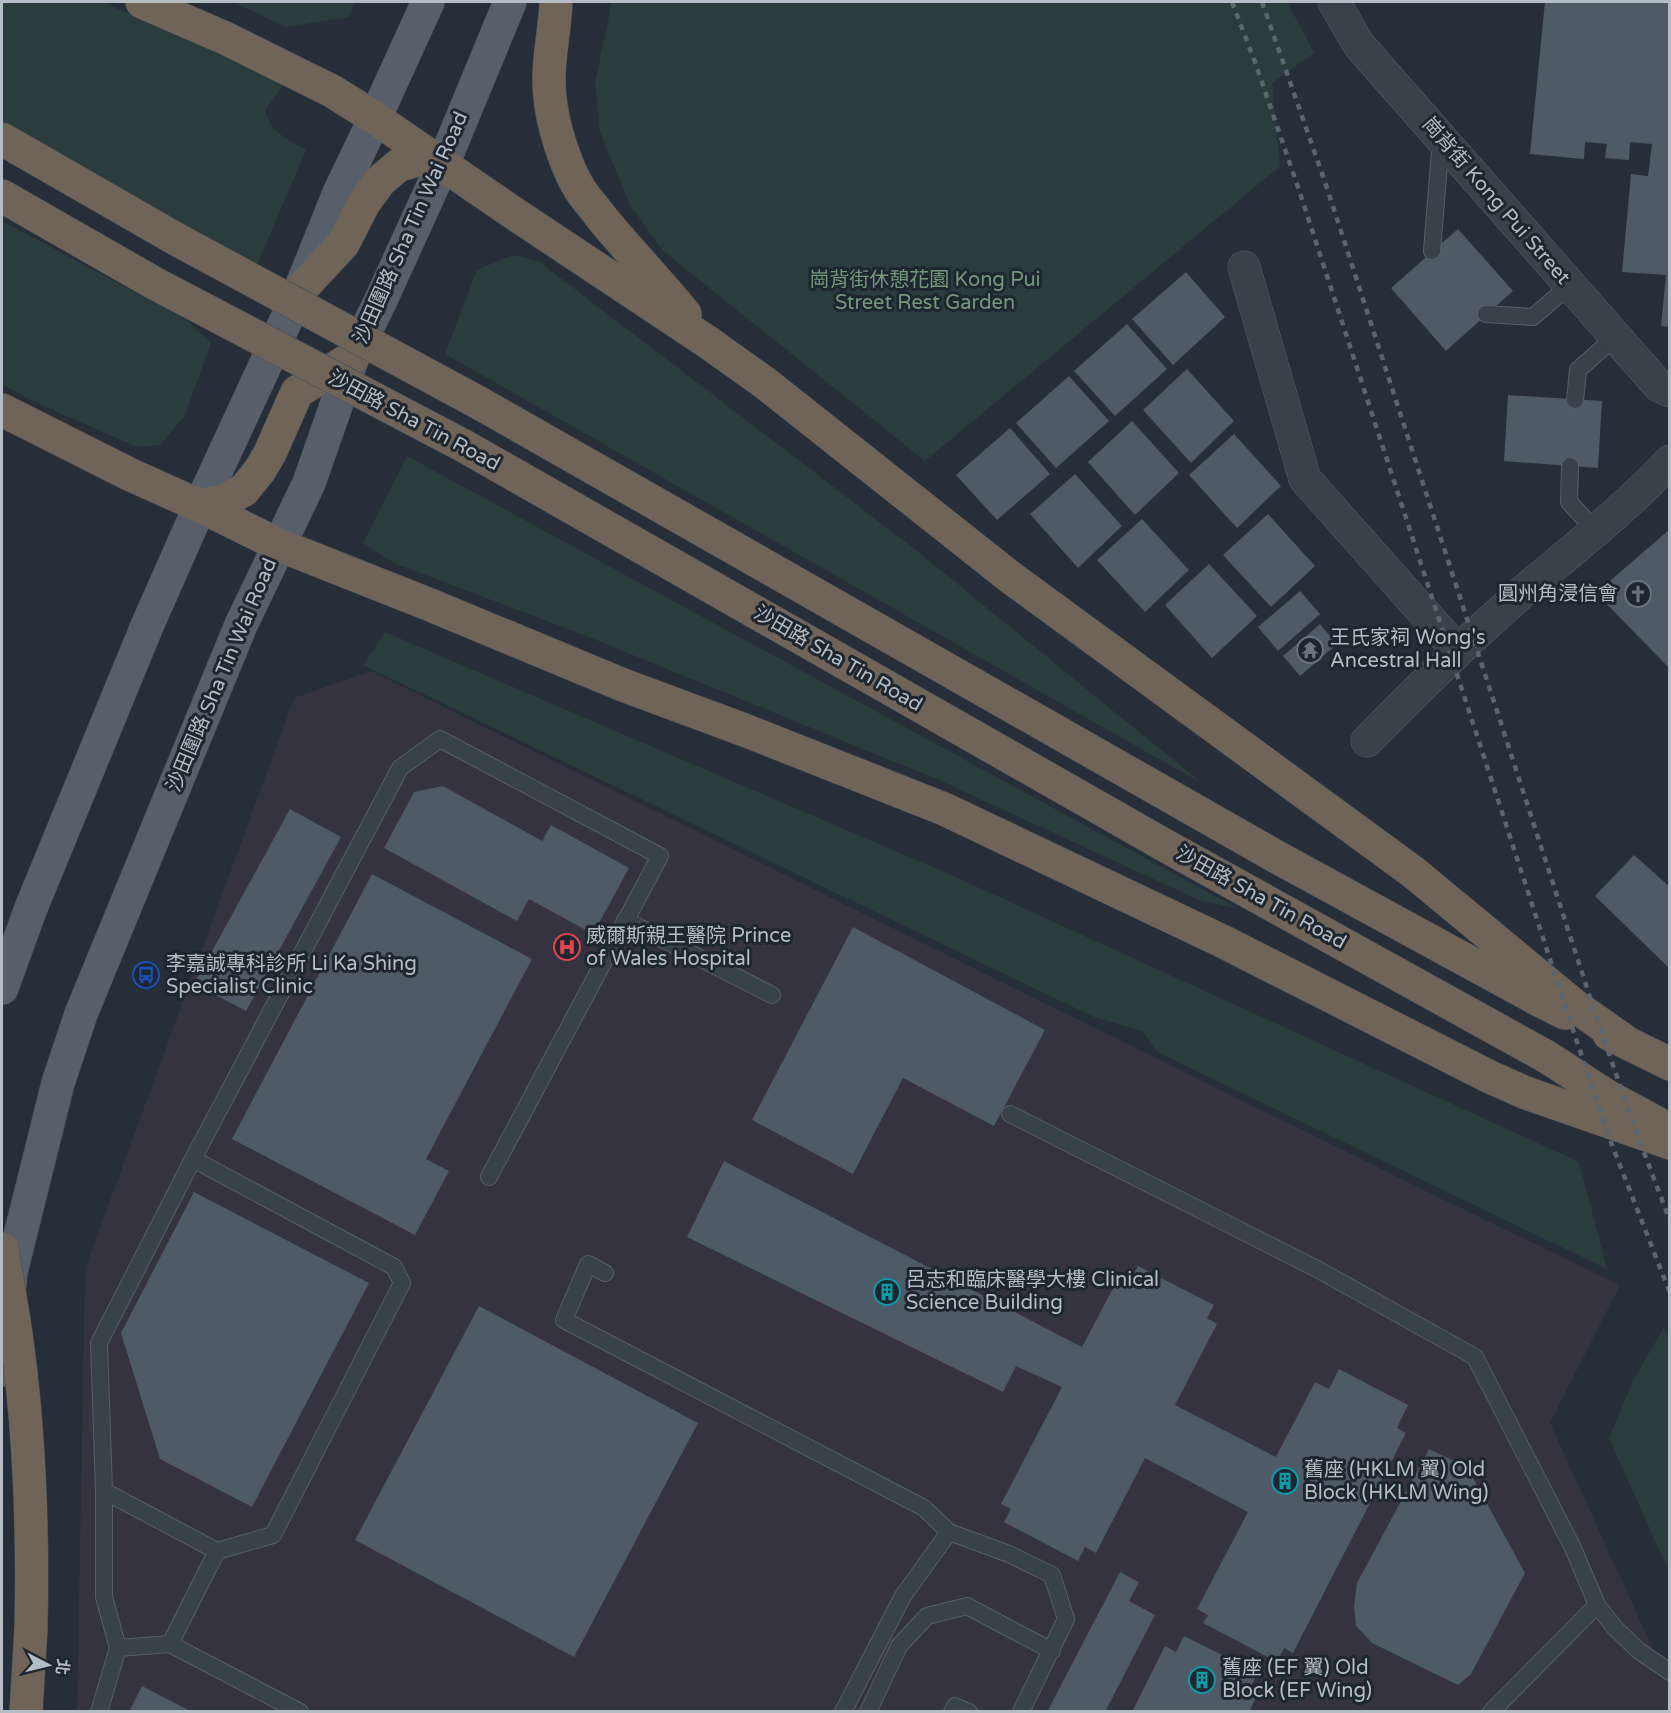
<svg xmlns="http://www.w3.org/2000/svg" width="1671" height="1713" font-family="'Varela Round','Noto Sans TC',sans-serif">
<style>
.medical{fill:#34333f}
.green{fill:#2a3d3c}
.building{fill:#4e5a65}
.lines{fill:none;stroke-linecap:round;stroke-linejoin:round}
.service-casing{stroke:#575f68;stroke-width:18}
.minor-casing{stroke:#575f68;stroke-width:33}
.primary-casing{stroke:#424a53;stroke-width:34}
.motorway-casing{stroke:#444c55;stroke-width:34}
.service{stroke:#39414a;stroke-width:16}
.minor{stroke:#39414a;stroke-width:32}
.primary{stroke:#57606a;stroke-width:33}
.motorway{stroke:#6f6457;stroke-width:33}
.rail{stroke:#5b6570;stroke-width:4.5;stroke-dasharray:6 6;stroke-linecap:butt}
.motorway-bridge-casing{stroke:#444c55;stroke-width:34;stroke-linecap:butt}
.motorway-bridge{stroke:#6f6457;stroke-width:33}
.labels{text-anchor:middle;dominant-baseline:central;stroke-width:6;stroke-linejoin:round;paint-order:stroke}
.street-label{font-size:20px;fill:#b4bcc5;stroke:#1e262f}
.park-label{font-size:20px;fill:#75987b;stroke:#1e262f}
.poi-label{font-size:20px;fill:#b4bcc5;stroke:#1e262f;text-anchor:start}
</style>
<rect width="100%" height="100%" fill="#262f39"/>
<!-- medical -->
<path class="medical" d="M371 671 1436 1196 1620 1285 1550 1423 1669 1684V1711L77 1712 85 1269 294 698Z"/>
<!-- green -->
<path class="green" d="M2 2H102L286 82 265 110C271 133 287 139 306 150L256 267 2 121Z
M234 2H355L348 17 285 27Z
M612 2H1287L1314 53 1272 83 1280 166 925 461 663 251 630 205 600 132 595 83Z
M2 221 185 319 211 343 184 417 160 445 137 447 28 399 2 384Z
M513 255 538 261 912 547 1203 784 445 354 477 270Z
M407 456 1237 908 1201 901 939 780 584 635 394 563 363 543Z
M385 632 951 875 1579 1162 1607 1269 1157 1052 1143 1031 1094 1017 363 665Z
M1664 1327 1670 1340 1669 1568 1666 1565 1609 1438 1633 1381Z"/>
<!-- building -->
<path class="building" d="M1545 2H1670V327L1661 326 1666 275 1622 272 1631 174 1648 176 1652 144 1630 142 1629 160 1605 158 1607 144 1585 142 1584 159 1530 154Z
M1458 229 1513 291 1446 351 1391 288Z
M1186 272 1225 317 1173 365 1132 319Z
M1127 324 1167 369 1115 416 1074 371Z
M1187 369 1234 421 1191 463 1143 410Z
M1069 376 1109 421 1056 468 1016 423Z
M1508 395 1602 401 1598 468 1504 461Z
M1132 421 1179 473 1135 515 1088 462Z
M1010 428 1050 474 997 520 956 475Z
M1234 434 1281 486 1237 528 1189 475Z
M1075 474 1122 526 1078 568 1030 514Z
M1268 514 1315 566 1271 607 1223 555Z
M1142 519 1189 570 1145 612 1097 560Z
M1670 529V669L1596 593Z
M1209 564 1257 616 1212 658 1165 605Z
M1300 591 1320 614 1278 651 1258 627Z
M1320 624 1337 644 1300 676 1283 656Z
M443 786 542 841 551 825 629 868 593 934 529 899 517 921 384 848 414 792Z
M290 809 341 837 246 1011 194 984Z
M1634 855 1670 887V969L1595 896Z
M372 874 532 959 426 1159 449 1171 415 1235 232 1139Z
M853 927 1045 1030 994 1126 903 1078 853 1174 752 1120Z
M724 1161 1082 1347 1119 1277 1129 1283 1138 1266 1214 1305 1207 1318 1217 1324 1175 1405 1276 1457 1315 1382 1329 1389 1339 1369 1408 1405 1397 1428 1406 1433 1293 1653 1284 1648 1277 1662 1203 1623 1208 1615 1197 1609 1248 1512 1145 1458 1096 1553 1085 1547 1078 1561 1004 1522 1011 1509 1001 1504 1062 1387 1016 1366 1003 1392 687 1237Z
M194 1192 369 1283 252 1507 160 1459 121 1333Z
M479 1306 698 1423 574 1657 355 1540Z
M1429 1449 1467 1467 1525 1573 1471 1674 1458 1685 1372 1643 1356 1626 1354 1606 1357 1583Z
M1120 1572 1139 1582 1129 1601 1155 1615 1105 1712H1047Z
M1184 1636 1258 1673 1251 1686 1260 1690 1249 1712H1132L1165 1646 1176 1652Z
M142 1686 192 1712H129Z"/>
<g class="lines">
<defs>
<path id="service" d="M1432 251 1441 139
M1486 314 1533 317 1570 285
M1575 400 1578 370 1615 337
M1570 466 1569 502 1596 531
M625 920 772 995
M1010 1114 1317 1269 1475 1357 1573 1548 1597 1605 1615 1628 1639 1651 1670 1672
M605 1273 588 1264 564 1320 924 1508 949 1532
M104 1491 217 1551
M170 1644 217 1551 273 1535 402 1283 394 1267 193 1159
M118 1648 170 1644 300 1712
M99 1712 118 1648 104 1597V1491L99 1343 193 1159 400 768 440 739 660 856 489 1177
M843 1712 903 1596 949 1532 1009 1554 1052 1575 1066 1619 1021 1712
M868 1712 899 1646 927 1616 967 1606 1052 1651
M952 1712 955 1706 969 1712
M1491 1712 1597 1605"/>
<path id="minor" d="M1334 2 1359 45 1659 386 1670 391
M1244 267 1305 479 1458 651
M1367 741C1418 689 1471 637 1526 589 1575 548 1626 508 1670 461"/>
<path id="primary" d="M2 988 31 908 147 626 200 506 300 290 339 193 375 118 428 2
M2 1370 11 1272 58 1083 81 1014 241 625 309 483 353 357 380 302 443 164 510 2"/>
<path id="motorway" d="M142 2 225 38 332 91 375 118 509 210 709 343 765 383 1010 577 1413 872 1575 1006 1629 1044
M556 2C555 33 546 65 550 97 552 123 565 165 579 188 585 198 594 207 601 217 628 250 658 281 685 314
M2 139 176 239
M2 196 154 283
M300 290 343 244 364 203 380 181 399 165 421 159 443 164
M481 404 1275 856 1537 999 1565 1013
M2 410 129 474 200 506 279 545 428 604 623 685 747 731 944 809 1222 941 1490 1077 1526 1093 1670 1143
M464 446 1166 846 1547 1057 1607 1096 1657 1123
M200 506 226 500 244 490 260 470 270 453 297 392 353 357
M1609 1034 1670 1064
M26 1712 31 1628"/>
</defs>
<!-- service casing -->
<use href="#service" class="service-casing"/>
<!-- minor casing -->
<use href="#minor" class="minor-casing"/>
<!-- primary casing -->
<use href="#primary" class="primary-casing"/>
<!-- motorway casing -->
<use href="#motorway" class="motorway-casing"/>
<!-- service -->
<use href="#service" class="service"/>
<!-- minor -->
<use href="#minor" class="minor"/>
<!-- primary -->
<use href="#primary" class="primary"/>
<!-- motorway -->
<use href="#motorway" class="motorway"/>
<!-- rail -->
<path class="rail" d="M1232 2 1255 62 1299 190 1575 1036 1612 1145 1670 1293
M1262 2 1325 182 1600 1028 1637 1134 1670 1221"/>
<defs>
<path id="motorway-bridge" d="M176 239 481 404
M154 283 464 446
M2 1249C7 1282 14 1315 18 1349 30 1441 33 1535 31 1628"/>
</defs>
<!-- motorway-bridge casing -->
<use href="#motorway-bridge" class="motorway-bridge-casing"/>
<!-- motorway-bridge -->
<use href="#motorway-bridge" class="motorway-bridge"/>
</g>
<!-- icons -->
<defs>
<symbol id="church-ring" viewBox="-11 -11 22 22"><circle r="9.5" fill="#1e262f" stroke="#6b7280" stroke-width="1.5"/><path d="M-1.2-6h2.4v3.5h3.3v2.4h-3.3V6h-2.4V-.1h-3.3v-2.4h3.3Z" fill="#6b7280"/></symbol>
<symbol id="temple-ring" viewBox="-11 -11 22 22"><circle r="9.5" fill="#1e262f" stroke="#6b7280" stroke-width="1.5"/><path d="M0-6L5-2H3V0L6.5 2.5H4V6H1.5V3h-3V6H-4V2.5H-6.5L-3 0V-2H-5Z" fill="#6b7280"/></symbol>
<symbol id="hospital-ring" viewBox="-11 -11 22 22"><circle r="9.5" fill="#1e262f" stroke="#e0444e" stroke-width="1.5"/><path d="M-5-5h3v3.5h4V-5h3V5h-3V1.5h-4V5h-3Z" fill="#e0444e"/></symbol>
<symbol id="bus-ring" viewBox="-11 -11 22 22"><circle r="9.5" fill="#1e262f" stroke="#1a4fb4" stroke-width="1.5"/><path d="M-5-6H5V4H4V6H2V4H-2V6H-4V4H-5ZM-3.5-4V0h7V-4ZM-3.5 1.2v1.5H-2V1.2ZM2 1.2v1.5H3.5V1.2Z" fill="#1a4fb4"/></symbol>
<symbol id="building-ring" viewBox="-11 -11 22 22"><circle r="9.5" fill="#1e262f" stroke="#0f9aa8" stroke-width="1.5"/><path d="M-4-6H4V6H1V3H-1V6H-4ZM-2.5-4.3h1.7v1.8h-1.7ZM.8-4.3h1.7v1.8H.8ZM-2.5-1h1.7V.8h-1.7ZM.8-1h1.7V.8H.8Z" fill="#0f9aa8"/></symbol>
</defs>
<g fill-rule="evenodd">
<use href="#church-ring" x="1623" y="579" width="30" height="30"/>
<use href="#temple-ring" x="1295" y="635" width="30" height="30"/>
<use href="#hospital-ring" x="552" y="932" width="30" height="30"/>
<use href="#bus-ring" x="131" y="960" width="30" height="30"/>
<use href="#building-ring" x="872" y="1277" width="30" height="30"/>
<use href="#building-ring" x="1270" y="1466" width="30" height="30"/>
<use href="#building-ring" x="1187" y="1665" width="30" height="30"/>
</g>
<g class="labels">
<!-- street labels -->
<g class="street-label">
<text transform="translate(1496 201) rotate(49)">崗背街 Kong Pui Street</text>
<text transform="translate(411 228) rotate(-66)">沙田圍路 Sha Tin Wai Road</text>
<text transform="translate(414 421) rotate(28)">沙田路 Sha Tin Road</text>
<text transform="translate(838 659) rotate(30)">沙田路 Sha Tin Road</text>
<text transform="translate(222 675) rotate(-67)">沙田圍路 Sha Tin Wai Road</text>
<text transform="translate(1261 898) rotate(29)">沙田路 Sha Tin Road</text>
</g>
<!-- park labels -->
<g class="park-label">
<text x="925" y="280">崗背街休憩花園 Kong Pui<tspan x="925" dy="23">Street Rest Garden</tspan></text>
</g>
<!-- poi labels -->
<g class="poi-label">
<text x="1618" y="594" text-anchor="end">圓州角浸信會</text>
<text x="1330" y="638">王氏家祠 Wong's<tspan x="1330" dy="23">Ancestral Hall</tspan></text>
<text x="586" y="936">威爾斯親王醫院 Prince<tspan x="586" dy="23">of Wales Hospital</tspan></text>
<text x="166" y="964">李嘉誠專科診所 Li Ka Shing<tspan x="166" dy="23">Specialist Clinic</tspan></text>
<text x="906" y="1280">呂志和臨床醫學大樓 Clinical<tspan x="906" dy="23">Science Building</tspan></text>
<text x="1304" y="1470">舊座 (HKLM 翼) Old<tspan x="1304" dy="23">Block (HKLM Wing)</tspan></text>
<text x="1222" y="1668">舊座 (EF 翼) Old<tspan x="1222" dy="23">Block (EF Wing)</tspan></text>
</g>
</g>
<!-- border -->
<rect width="1671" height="1713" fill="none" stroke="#b4bcc5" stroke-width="6"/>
<!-- north arrow -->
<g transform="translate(48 1665) rotate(97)" stroke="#1e262f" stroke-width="4.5" paint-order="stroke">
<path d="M0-4.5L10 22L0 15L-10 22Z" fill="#b4bcc5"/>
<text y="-9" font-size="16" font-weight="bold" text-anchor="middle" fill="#b4bcc5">北</text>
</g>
</svg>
